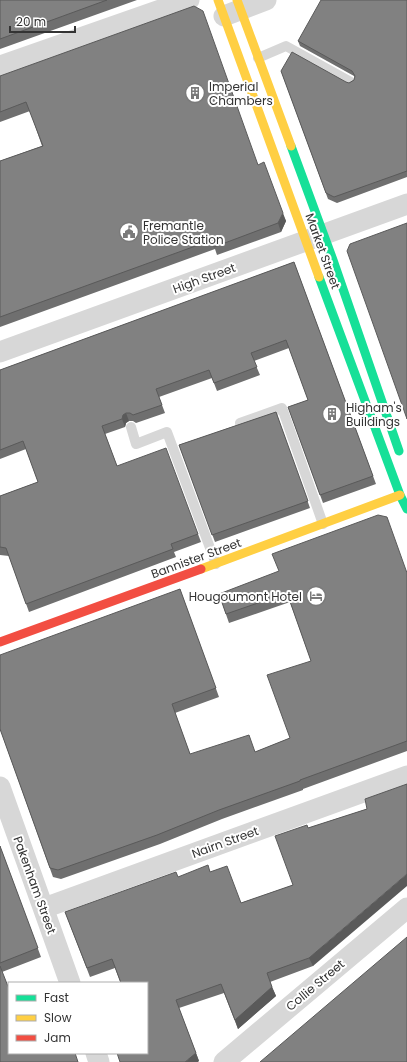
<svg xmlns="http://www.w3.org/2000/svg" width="407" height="1062" font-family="Poppins,sans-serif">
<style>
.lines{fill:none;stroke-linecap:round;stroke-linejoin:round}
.lane{stroke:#d7d7d7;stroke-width:10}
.street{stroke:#d7d7d7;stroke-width:21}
.fast{stroke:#16e098;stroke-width:9}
.slow{stroke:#ffcf43;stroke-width:9}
.jam{stroke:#f24e42;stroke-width:9}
.wall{fill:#6f6f6f}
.shaded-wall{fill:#5a5a5a}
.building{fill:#818181;stroke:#5a5a5a}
.labels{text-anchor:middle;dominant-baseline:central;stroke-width:4;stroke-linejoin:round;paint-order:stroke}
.poi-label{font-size:12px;fill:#333;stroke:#fff;text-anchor:start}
.street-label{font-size:12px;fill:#333;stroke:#fff}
</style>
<rect width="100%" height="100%" fill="#fff"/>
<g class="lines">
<!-- lane -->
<path class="lane" d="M258 58 286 46 351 82
M240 423 282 408 323 524
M131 427 136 444 167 432 216 564"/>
<!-- street -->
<path class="street" d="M224 16 266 0
M0 66 189 0
M0 352 407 204
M0 787 70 983
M44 908 407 776
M96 1053 99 1062
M224 1062 407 908"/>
<!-- fast -->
<path class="fast" d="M291 146 333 260 399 451
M319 277 400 495 407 509"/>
<!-- slow -->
<path class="slow" d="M218 0 319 277
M237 0 291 146
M201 569 400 495"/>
<!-- jam -->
<path class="jam" d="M0 642 201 569"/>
</g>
<!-- wall -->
<path class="wall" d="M0 0H137L0 49Z
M407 0V177L337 203 328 199 281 71 349 83 354 80 355 78 354 76 300 46 298 41Z
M0 76 258 165 286 221 281 232 217 255 215 249 0 327V161L42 146 30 111 0 122Z
M294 262 376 484 323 503 288 407 308 400 289 348 254 361 260 375 217 391 212 378 159 397 165 413 136 423 133 421H129L126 423 125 427 105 434 117 466 198 534 201 542 174 552 176 557 29 612 9 556 0 555V496L38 482 26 449 0 459V370Z
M276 412 310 508 215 542 179 445Z
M407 573V751L303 789V790L222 819 160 844 61 879 53 877 0 729 180 589 219 697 175 713 190 754 255 752 290 738 311 661 290 602 229 623 219 594Z
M407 784 313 966 270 982 276 996 238 1029 224 993 179 1008 199 1061 147 1053 115 968 90 977 65 912 178 877 210 872 241 903 293 885 308 828 367 809Z
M0 846 41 957 2 972 9 1053 0 1062Z"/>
<!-- shaded-wall -->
<path class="shaded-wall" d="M283 213 286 221 281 232 278 223Z
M126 413 129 421 126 423 125 427 122 419 123 415Z
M407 874V886L313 966 309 958Z
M272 987 276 996 238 1029 235 1020Z
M196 1053 199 1061 198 1062H185Z"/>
<!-- building -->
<path class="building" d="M0 0H107L0 39Z
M321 0H407V171L334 197 326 193 281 71 292 52 346 82 349 83 354 80 355 76 352 71 298 41Z
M194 6 203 11 258 165 264 162 283 213 278 223 214 247 212 240 0 317V161L43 146 26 102 0 112V76Z
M407 223V419L347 251 350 244Z
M294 262 373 476 320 495 288 407 308 400 286 340 251 353 257 367 214 383 209 370 156 389 162 405 133 415 130 413H126L123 415 122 419 102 426 117 466 166 448 198 534 171 544 173 549 26 604 6 548 0 547V496L38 482 23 441 0 450V370Z
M276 412 308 501 212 535 179 445Z
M378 515 387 517 407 573V741L300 780V781L219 810 157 835 58 870 50 868 0 729V655L180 589 216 688 172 704 190 754 249 735 255 752 290 738 267 675 311 661 287 593 226 614 219 594 279 571 272 554Z
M407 784V874L309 958 267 973 272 987 235 1020 221 984 176 1000 196 1053 185 1062H120L117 1053H147V983H121L112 959 87 968 65 912 176 872 178 877 208 865 210 872 227 866 241 903 293 885 275 836 307 825 308 828 367 809 365 799Z
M0 846 38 948 0 963Z
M407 937V1062H260Z
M0 966 9 989V1053H75L78 1062H0Z"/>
<!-- icons -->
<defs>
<symbol id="building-ring" viewBox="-11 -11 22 22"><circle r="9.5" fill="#fff" stroke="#7a7a7a" stroke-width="1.5"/><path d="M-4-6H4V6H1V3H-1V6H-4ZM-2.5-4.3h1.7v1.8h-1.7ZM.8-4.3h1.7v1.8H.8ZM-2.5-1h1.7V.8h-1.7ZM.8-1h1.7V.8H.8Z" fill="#7a7a7a"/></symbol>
<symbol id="civic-ring" viewBox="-11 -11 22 22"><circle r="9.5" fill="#fff" stroke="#7a7a7a" stroke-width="1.5"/><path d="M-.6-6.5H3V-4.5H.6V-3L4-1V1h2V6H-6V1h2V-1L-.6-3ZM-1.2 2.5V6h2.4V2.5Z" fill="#7a7a7a"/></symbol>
<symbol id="hotel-ring" viewBox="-11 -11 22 22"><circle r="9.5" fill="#fff" stroke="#7a7a7a" stroke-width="1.5"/><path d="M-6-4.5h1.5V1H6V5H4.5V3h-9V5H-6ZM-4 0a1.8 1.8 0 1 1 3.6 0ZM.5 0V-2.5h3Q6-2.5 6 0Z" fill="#7a7a7a"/></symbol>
</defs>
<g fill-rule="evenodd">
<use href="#building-ring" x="184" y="82" width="22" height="22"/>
<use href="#civic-ring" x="118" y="221" width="22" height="22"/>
<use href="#building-ring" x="321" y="403" width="22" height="22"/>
<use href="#hotel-ring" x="305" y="585" width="22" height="22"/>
</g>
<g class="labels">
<!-- poi labels -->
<g class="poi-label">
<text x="209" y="86">Imperial<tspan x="209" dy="14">Chambers</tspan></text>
<text x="143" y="225">Fremantle<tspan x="143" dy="14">Police Station</tspan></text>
<text x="346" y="407">Higham's<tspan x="346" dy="14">Buildings</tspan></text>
<text x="302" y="596" text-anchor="end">Hougoumont Hotel</text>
</g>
<!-- street labels -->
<g class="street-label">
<text transform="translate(323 251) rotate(70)">Market Street</text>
<text transform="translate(204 278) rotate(-20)">High Street</text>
<text transform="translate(196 558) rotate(-20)">Bannister Street</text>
<text transform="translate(225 842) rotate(-20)">Nairn Street</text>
<text transform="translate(35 885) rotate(70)">Pakenham Street</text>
<text transform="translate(315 985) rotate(-40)">Collie Street</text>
</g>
</g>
<!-- legend -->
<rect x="8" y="982" width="140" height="72" fill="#ffffff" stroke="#adadad"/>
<rect x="16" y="995" width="20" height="6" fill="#16e098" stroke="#adadad"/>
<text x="44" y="1002" font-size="12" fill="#333333">Fast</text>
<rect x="16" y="1015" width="20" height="6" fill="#ffcf43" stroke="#adadad"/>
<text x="44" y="1022" font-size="12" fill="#333333">Slow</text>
<rect x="16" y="1035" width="20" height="6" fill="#f24e42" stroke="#adadad"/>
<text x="44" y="1042" font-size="12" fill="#333333">Jam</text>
<!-- scale -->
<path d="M10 26v6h65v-6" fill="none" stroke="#333333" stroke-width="2"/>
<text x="16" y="26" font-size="12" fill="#333333" stroke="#ffffff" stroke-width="3" paint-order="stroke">20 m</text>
</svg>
